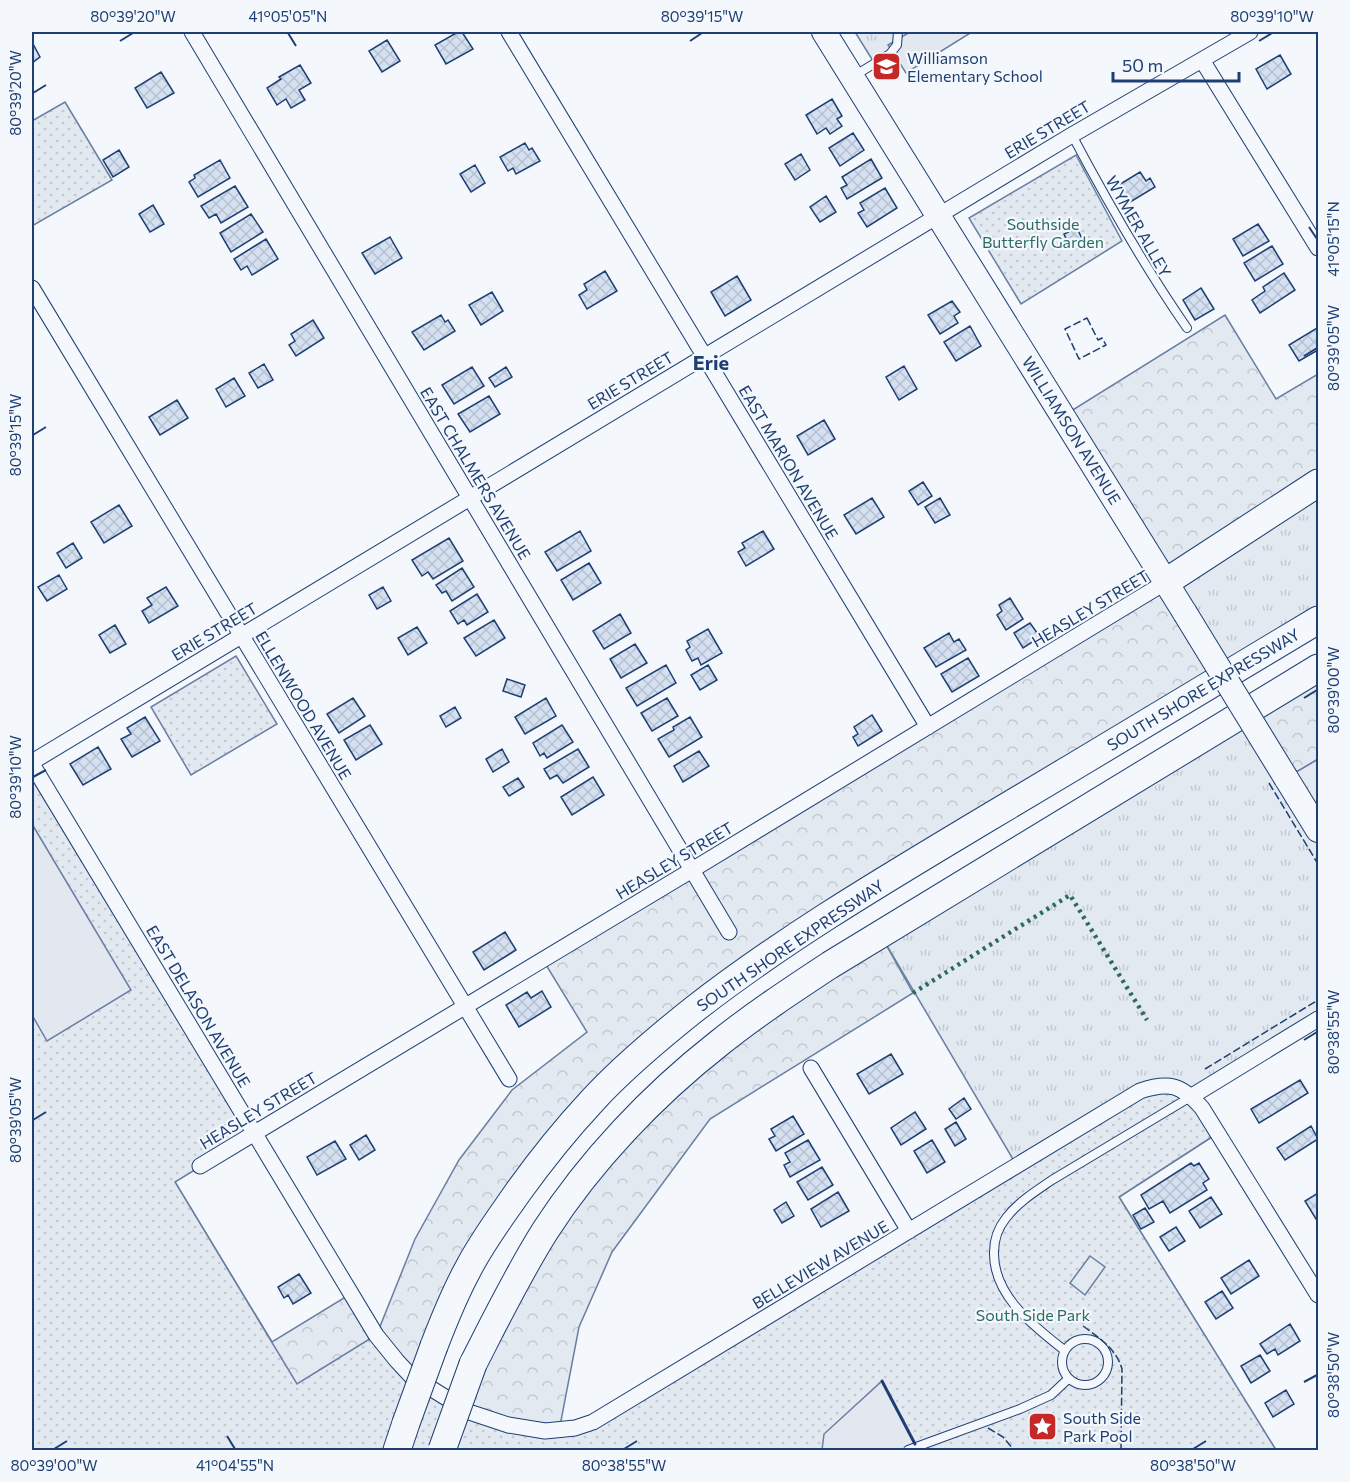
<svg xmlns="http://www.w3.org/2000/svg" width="1350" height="1482" font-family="Commissioner,sans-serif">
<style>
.grass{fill:url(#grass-tufts);stroke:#687fa3;stroke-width:1.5}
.forest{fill:url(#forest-crowns);stroke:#687fa3;stroke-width:1.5;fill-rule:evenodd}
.park{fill:url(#park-dots);stroke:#687fa3;stroke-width:1.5}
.pitch{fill:#e3e9f0;stroke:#687fa3;stroke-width:1.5}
.parking{fill:#e3e8f0;stroke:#687fa3;stroke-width:1.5}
.building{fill:url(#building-cross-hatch);stroke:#1d3f73;stroke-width:1.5}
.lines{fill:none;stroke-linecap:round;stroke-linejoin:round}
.lane-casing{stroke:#1d3f73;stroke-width:10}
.street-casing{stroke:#1d3f73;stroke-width:17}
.primary-casing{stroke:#1d3f73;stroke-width:26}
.highway-casing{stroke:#1d3f73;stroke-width:29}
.lane{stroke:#f4f7fb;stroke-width:8}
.street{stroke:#f4f7fb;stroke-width:15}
.primary{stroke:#f4f7fb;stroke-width:24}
.highway{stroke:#f4f7fb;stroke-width:27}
.primary-bridge-casing{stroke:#1d3f73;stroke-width:26;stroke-linecap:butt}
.highway-bridge-casing{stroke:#1d3f73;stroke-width:29;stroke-linecap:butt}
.primary-bridge{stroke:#f4f7fb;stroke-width:24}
.highway-bridge{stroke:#f4f7fb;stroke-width:27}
.hedge{stroke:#2c6c60;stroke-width:4.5;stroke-dasharray:3 4.5;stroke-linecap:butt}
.fence{stroke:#1d3f73;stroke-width:1.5;stroke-dasharray:8 3;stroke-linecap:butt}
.wall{stroke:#1d3f73;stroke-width:3}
.ticks{fill:none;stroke:#1d3f73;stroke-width:2}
.labels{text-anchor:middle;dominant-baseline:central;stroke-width:4.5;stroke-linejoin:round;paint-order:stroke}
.poi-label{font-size:16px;fill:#1d3f73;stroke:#f4f7fb;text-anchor:start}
.street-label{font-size:16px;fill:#1d3f73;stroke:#f4f7fb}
.park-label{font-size:16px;fill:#2c6c60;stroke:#f4f7fb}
.quarter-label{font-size:20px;font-weight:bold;fill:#1d3f73;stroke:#f4f7fb}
.neatline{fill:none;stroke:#1d3f73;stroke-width:2}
.ticks-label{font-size:15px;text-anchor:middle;fill:#1d3f73}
</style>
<defs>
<pattern id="grass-tufts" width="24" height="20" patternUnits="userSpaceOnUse" patternTransform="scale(1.5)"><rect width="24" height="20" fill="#e3e9f0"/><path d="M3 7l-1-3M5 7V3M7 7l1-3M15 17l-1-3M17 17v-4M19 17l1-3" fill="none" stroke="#c2c9d1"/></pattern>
<pattern id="forest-crowns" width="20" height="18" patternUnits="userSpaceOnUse" patternTransform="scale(1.5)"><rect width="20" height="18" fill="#e3e9f0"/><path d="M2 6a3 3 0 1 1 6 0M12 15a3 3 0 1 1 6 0" fill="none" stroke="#c2c9d1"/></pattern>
<pattern id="park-dots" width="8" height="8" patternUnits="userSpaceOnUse" patternTransform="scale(1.5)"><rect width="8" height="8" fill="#e3e9f0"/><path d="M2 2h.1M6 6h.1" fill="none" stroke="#c2c9d1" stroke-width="1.8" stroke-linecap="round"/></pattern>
<pattern id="building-cross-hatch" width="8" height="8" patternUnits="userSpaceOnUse" patternTransform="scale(1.5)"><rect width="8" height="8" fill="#d5e0f0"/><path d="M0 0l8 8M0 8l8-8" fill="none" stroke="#b6c1d1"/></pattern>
</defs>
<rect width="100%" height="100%" fill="#f4f7fb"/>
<!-- grass -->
<path class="grass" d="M855 32H898L897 45 875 64Z
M1318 483V620L1223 678 1166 582Z
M1246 712 1286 778 1318 759V1019L1192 1096 1017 1166 880 934Z"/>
<!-- forest -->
<path class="forest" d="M1225 315 1276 399 1318 374V483L1166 582 1223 678C1135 730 1047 783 959 835 830 912 700 991 594 1098 565 1128 539 1163 515 1197 505 1210 495 1223 486 1237 458 1282 439 1332 421 1382L459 1405C463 1391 467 1376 473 1362 484 1340 496 1319 508 1298 520 1275 532 1252 546 1231 583 1173 631 1119 683 1073 743 1020 812 976 880 934L913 993 710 1119 612 1252 579 1327 559 1431C578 1427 593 1422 610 1413L1140 1091C1147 1088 1155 1085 1163 1085 1190 1086 1206 1113 1218 1133L1119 1197 1276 1450H1121L1122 1369 1116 1355 1108 1345 994 1260 973 1250 960 1254 884 1301 838 1336 813 1375 808 1412 798 1436 787 1450H32V1030L38 1026 47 1040 78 1022 272 1342 352 1293 377 1334 415 1239 459 1160 512 1090 587 1032 543 960 1166 582 1063 416ZM1090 1256 1105 1267 1085 1294 1070 1283Z
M1318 668V759L1286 778 1246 712Z"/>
<!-- park -->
<path class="park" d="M65 102 112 180 32 226V121Z
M1076 155 1122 241 1021 304 969 218Z
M236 656 277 724 191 775 151 707Z
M32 764 255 1133 175 1182 297 1384 376 1335 397 1361 469 1412 575 1428 1140 1091 1179 1089 1218 1133 1119 1197 1276 1450H32Z"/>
<!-- pitch -->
<path class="pitch" d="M1090 1256 1105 1267 1085 1295 1070 1283Z"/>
<!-- parking -->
<path class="parking" d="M910 32H972L906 73 888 45Z
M32 824 131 990 47 1041 32 1015Z
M882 1381 917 1447 908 1450H822L824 1434Z"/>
<!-- building -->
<path class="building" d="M458 32H462L473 49 446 64 435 45Z
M387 40 400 61 382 72 369 51Z
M32 42 40 57 32 63Z
M1280 55 1291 74 1267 89 1256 69Z
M300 65 311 83 299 90 305 100 291 108 286 99 277 105 267 88 281 79 279 77Z
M161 72 174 93 147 108 135 88Z
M832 99 842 116 837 119 842 126 830 134 826 128 817 134 806 115Z
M853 133 864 150 840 166 829 148Z
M525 143 529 150 532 148 540 161 516 174 513 168 508 171 500 157Z
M119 150 129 167 113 177 103 160Z
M801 154 810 170 795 180 785 164Z
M871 159 882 178 847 199 841 188 847 185 842 177Z
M220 160 230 178 198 197 189 182 195 178 194 175Z
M475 165 485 183 471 192 460 174Z
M1140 172 1146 181 1150 178 1155 187 1127 204 1117 186Z
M235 186 248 207 221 223 216 214 209 218 201 206Z
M885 188 897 208 867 227 858 213 864 210 860 203Z
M826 196 836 212 820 222 810 207Z
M153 205 164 224 150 232 139 214Z
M251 214 263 232 231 252 220 233Z
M1258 224 1269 241 1243 256 1233 239Z
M1077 228 1083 241 1070 247 1064 234Z
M390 237 402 258 375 274 362 253Z
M266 239 278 259 252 275 247 266 241 270 234 259Z
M1272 246 1283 264 1255 281 1244 263Z
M605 271 617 291 587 309 579 295 587 290 584 284Z
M1284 273 1295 290 1260 313 1252 300 1265 291 1263 287Z
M737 276 751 300 725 316 711 292Z
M1201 288 1214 309 1195 320 1183 300Z
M492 292 503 311 481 325 469 305Z
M952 301 960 312 954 316 958 323 940 334 928 315Z
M441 315 445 322 448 320 455 331 424 350 412 332Z
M313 320 324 338 296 356 289 345 295 341 291 334Z
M970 326 981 346 956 361 944 342Z
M1317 328 1318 330V350L1299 361 1289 345Z
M264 364 273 380 258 388 249 373Z
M904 366 917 389 899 400 886 377Z
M472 367 484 386 454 404 442 385Z
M506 367 512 377 495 387 489 378Z
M234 378 245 396 226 407 216 389Z
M489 396 500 414 470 432 458 414Z
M177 400 188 418 160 435 149 417Z
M824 420 835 439 808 455 797 436Z
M923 482 932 496 918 505 909 491Z
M872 498 884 517 856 534 844 515Z
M940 498 950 515 935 523 925 507Z
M119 505 132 526 104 543 91 522Z
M580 531 591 551 557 571 545 552Z
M763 531 774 549 746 566 738 552 745 548 742 543Z
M449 538 463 561 433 579 428 572 422 576 412 560Z
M73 543 82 558 66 568 57 553Z
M589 563 601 583 573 600 561 580Z
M462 568 474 587 452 601 446 591 442 593 436 585Z
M59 575 67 589 47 601 38 587Z
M166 587 178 606 149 623 142 611 152 605 147 598Z
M383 587 391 601 377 609 369 595Z
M477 594 488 612 467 625 464 620 458 624 450 611Z
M1010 598 1023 619 1006 630 997 615 1002 611 999 605Z
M620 614 631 633 604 649 593 631Z
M494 620 505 638 476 656 464 638Z
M1030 623 1040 637 1023 648 1014 633Z
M115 625 126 644 110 653 99 635Z
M417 627 427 643 408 655 398 638Z
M708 629 722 653 701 665 698 658 692 661 686 650 690 647 687 641Z
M949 633 954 642 959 639 966 650 936 667 924 648Z
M635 644 647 663 621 678 610 659Z
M968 658 979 676 952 692 941 674Z
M666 665 676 683 637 706 626 688Z
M708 665 717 680 700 690 691 675Z
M507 679 525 685 521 697 503 691Z
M353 698 365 716 339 733 327 714Z
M546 698 556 716 525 734 515 717Z
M667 698 678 716 652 731 641 713Z
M455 707 461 718 446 727 440 716Z
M872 715 882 731 858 746 853 737 858 734 854 727Z
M145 717 160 741 132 757 121 739 131 734 127 728Z
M690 717 702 737 669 757 658 739 674 730 673 727Z
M370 725 382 744 356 760 344 740Z
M562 725 573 742 547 758 544 753 540 756 533 743Z
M98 747 111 769 83 785 70 764Z
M502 749 509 762 493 772 486 759Z
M578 749 589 767 563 783 557 775 550 779 544 769Z
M699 751 709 766 683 782 674 766Z
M593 777 604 795 572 815 561 797Z
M518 778 524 787 509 796 503 787Z
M505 932 516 950 484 970 473 952Z
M542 991 551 1007 519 1027 506 1005 527 992 531 998Z
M891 1054 903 1074 869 1094 857 1074Z
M1300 1080 1308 1093 1259 1123 1251 1109Z
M964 1098 971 1109 956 1119 949 1109Z
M915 1112 926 1129 901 1145 891 1128Z
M793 1116 804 1134 776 1151 769 1139 775 1136 771 1129Z
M956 1122 966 1139 955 1146 945 1129Z
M1311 1126 1318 1139 1285 1160 1277 1148Z
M366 1135 375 1150 359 1160 350 1145Z
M808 1140 820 1160 790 1177 784 1165 790 1162 785 1153Z
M932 1140 945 1162 927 1173 914 1151Z
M335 1141 346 1159 317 1175 307 1157Z
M1191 1163 1194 1166 1199 1163 1209 1179 1203 1183 1207 1190 1170 1213 1163 1201 1149 1209 1141 1195Z
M822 1167 833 1185 808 1200 797 1182Z
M838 1192 849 1211 821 1227 811 1209Z
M1318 1193V1218L1316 1219 1305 1201Z
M1211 1197 1222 1214 1200 1228 1189 1211Z
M786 1202 794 1216 782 1223 774 1210Z
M1145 1208 1154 1222 1141 1229 1133 1215Z
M1176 1227 1185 1241 1169 1251 1160 1237Z
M1249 1260 1259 1276 1231 1294 1221 1278Z
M299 1274 311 1293 293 1304 288 1295 284 1298 278 1287Z
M1222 1291 1233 1308 1216 1319 1205 1302Z
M1290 1324 1300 1341 1278 1355 1275 1349 1267 1354 1260 1344Z
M1260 1355 1270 1371 1251 1383 1241 1366Z
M1286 1390 1294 1404 1273 1417 1265 1403Z"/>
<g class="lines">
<defs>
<path id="lane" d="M854 76 890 54 897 45 898 32
M1072 135C1107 201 1144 266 1187 328
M1062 1362a23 23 0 1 1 46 0a23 23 0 1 1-46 0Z
M1064 1350C1034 1326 993 1296 994 1252 994 1239 998 1228 1006 1218 1018 1202 1036 1191 1052 1180L1192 1096
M908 1450 1020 1409 1051 1395 1068 1379"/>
<path id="street" d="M192 32 729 932
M509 32 928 727
M1202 60 1318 248
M32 288 509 1079
M32 762 1072 135 1250 32
M32 764 376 1335 397 1361 411 1376 469 1412 508 1425 545 1431 575 1428 593 1422 1140 1091C1169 1081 1182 1085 1202 1108L1318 1295
M811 1068 909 1231
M1192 1096 1318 1019
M200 1166 692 870 1166 582"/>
<path id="primary" d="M824 32 1185 613
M1286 778 1318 830"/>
<path id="highway" d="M1166 582 1318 483
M434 1346C444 1320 454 1295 467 1271 481 1243 500 1218 518 1192 541 1160 565 1130 592 1101 622 1068 657 1039 692 1011 784 939 886 879 986 819 1097 753 1208 686 1318 620
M473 1364C496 1319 518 1274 545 1231 590 1161 653 1095 718 1044 754 1015 792 990 830 965L1318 668
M397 1450 406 1423"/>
</defs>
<!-- lane casing -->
<use href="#lane" class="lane-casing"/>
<!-- street casing -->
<use href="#street" class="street-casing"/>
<!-- primary casing -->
<use href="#primary" class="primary-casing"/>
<!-- highway casing -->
<use href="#highway" class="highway-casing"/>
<!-- lane -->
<use href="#lane" class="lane"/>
<!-- street -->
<use href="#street" class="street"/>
<!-- primary -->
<use href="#primary" class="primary"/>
<!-- highway -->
<use href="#highway" class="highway"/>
<defs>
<path id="primary-bridge" d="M1185 613 1286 778"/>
<path id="highway-bridge" d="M406 1423 434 1346
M442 1450 473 1364"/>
</defs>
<!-- primary-bridge casing -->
<use href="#primary-bridge" class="primary-bridge-casing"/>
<!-- highway-bridge casing -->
<use href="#highway-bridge" class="highway-bridge-casing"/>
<!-- primary-bridge -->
<use href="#primary-bridge" class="primary-bridge"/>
<!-- highway-bridge -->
<use href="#highway-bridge" class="highway-bridge"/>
<!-- hedge -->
<path class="hedge" d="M913 993 1070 895 1147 1020"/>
<!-- fence -->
<path class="fence" d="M1087 318 1098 340 1102 338 1106 345 1079 359 1065 329Z
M1269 783 1318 864
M1205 1069 1318 1000
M1083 1326C1099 1338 1116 1348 1122 1369L1121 1450
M988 1428 1003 1437 1014 1450"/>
<!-- wall -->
<path class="wall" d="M882 1381 915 1444"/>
</g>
<!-- ticks -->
<path class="ticks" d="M288 33 296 46M120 41 133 33M690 41 702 33M1259 41 1272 33M33 93 46 85M1309 227 1317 239M1304 356 1317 348M33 435 46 427M1304 698 1317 690M33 777 46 770M1304 1040 1317 1032M33 1120 46 1112M1304 1382 1317 1375M227 1436 235 1449M54 1449 67 1441M624 1449 637 1441M1193 1449 1206 1441"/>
<!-- icons -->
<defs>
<symbol id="school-square" viewBox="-11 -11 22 22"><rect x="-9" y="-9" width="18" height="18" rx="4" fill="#c62828" stroke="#f4f7fb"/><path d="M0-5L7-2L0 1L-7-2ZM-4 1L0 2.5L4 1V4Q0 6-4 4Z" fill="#fff"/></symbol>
<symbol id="sight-square" viewBox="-11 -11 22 22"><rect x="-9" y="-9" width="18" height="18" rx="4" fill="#c62828" stroke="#f4f7fb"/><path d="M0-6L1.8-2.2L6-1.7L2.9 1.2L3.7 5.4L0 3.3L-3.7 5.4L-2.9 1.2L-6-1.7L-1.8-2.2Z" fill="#fff"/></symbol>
</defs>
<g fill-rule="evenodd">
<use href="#school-square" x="870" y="50" width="33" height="33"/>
<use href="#sight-square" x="1026" y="1410" width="33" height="33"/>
</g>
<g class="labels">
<!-- poi labels -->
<g class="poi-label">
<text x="907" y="57">Williamson<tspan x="907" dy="18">Elementary School</tspan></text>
<text x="1063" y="1417">South Side<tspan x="1063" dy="18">Park Pool</tspan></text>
</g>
<!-- street labels -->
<g class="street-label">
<text transform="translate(1047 129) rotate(-31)">ERIE STREET</text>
<text transform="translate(1139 226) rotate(60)">WYMER ALLEY</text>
<text transform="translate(630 380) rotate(-31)">ERIE STREET</text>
<text transform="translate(1072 430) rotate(58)">WILLIAMSON AVENUE</text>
<text transform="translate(789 462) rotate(59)">EAST MARION AVENUE</text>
<text transform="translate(476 473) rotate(59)">EAST CHALMERS AVENUE</text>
<text transform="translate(1090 608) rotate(-31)">HEASLEY STREET</text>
<text transform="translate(214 631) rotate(-31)">ERIE STREET</text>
<text transform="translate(1203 689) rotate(-31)">SOUTH SHORE EXPRESSWAY</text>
<text transform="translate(304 705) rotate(59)">ELLENWOOD AVENUE</text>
<text transform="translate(674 860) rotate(-31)">HEASLEY STREET</text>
<text transform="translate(790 945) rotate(-34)">SOUTH SHORE EXPRESSWAY</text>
<text transform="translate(199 1006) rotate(59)">EAST DELASON AVENUE</text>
<text transform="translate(258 1110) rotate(-31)">HEASLEY STREET</text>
<text transform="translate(820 1264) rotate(-31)">BELLEVIEW AVENUE</text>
</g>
<!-- park labels -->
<g class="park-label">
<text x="1043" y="223">Southside<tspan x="1043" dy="18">Butterfly Garden</tspan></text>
<text x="1033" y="1314">South Side Park</text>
</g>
<!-- quarter labels -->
<g class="quarter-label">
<text x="711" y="362">Erie</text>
</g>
</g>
<!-- border -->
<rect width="1350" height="1482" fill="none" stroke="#f4f7fb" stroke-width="66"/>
<!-- scale -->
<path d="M1113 72v9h126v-9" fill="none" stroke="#1d3f73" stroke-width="3"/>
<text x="1122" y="72" font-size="18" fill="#1d3f73" stroke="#f4f7fb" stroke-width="4.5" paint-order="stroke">50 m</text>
<rect x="33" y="33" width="1284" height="1416" class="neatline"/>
<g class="ticks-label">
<text x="133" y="22">80°39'20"W</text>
<text x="288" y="22">41°05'05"N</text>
<text x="702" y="22">80°39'15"W</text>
<text x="1272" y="22">80°39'10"W</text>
<text transform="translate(16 93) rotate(-90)" y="5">80°39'20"W</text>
<text transform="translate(1334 239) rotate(-90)" y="5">41°05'15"N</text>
<text transform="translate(1334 348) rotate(-90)" y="5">80°39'05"W</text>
<text transform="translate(16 435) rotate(-90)" y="5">80°39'15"W</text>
<text transform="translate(1334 690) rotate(-90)" y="5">80°39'00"W</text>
<text transform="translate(16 777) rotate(-90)" y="5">80°39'10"W</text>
<text transform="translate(1334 1032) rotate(-90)" y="5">80°38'55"W</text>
<text transform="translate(16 1120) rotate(-90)" y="5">80°39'05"W</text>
<text transform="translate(1334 1375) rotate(-90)" y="5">80°38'50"W</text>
<text x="54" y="1471">80°39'00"W</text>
<text x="235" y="1471">41°04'55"N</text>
<text x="624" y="1471">80°38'55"W</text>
<text x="1193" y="1471">80°38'50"W</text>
</g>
</svg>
